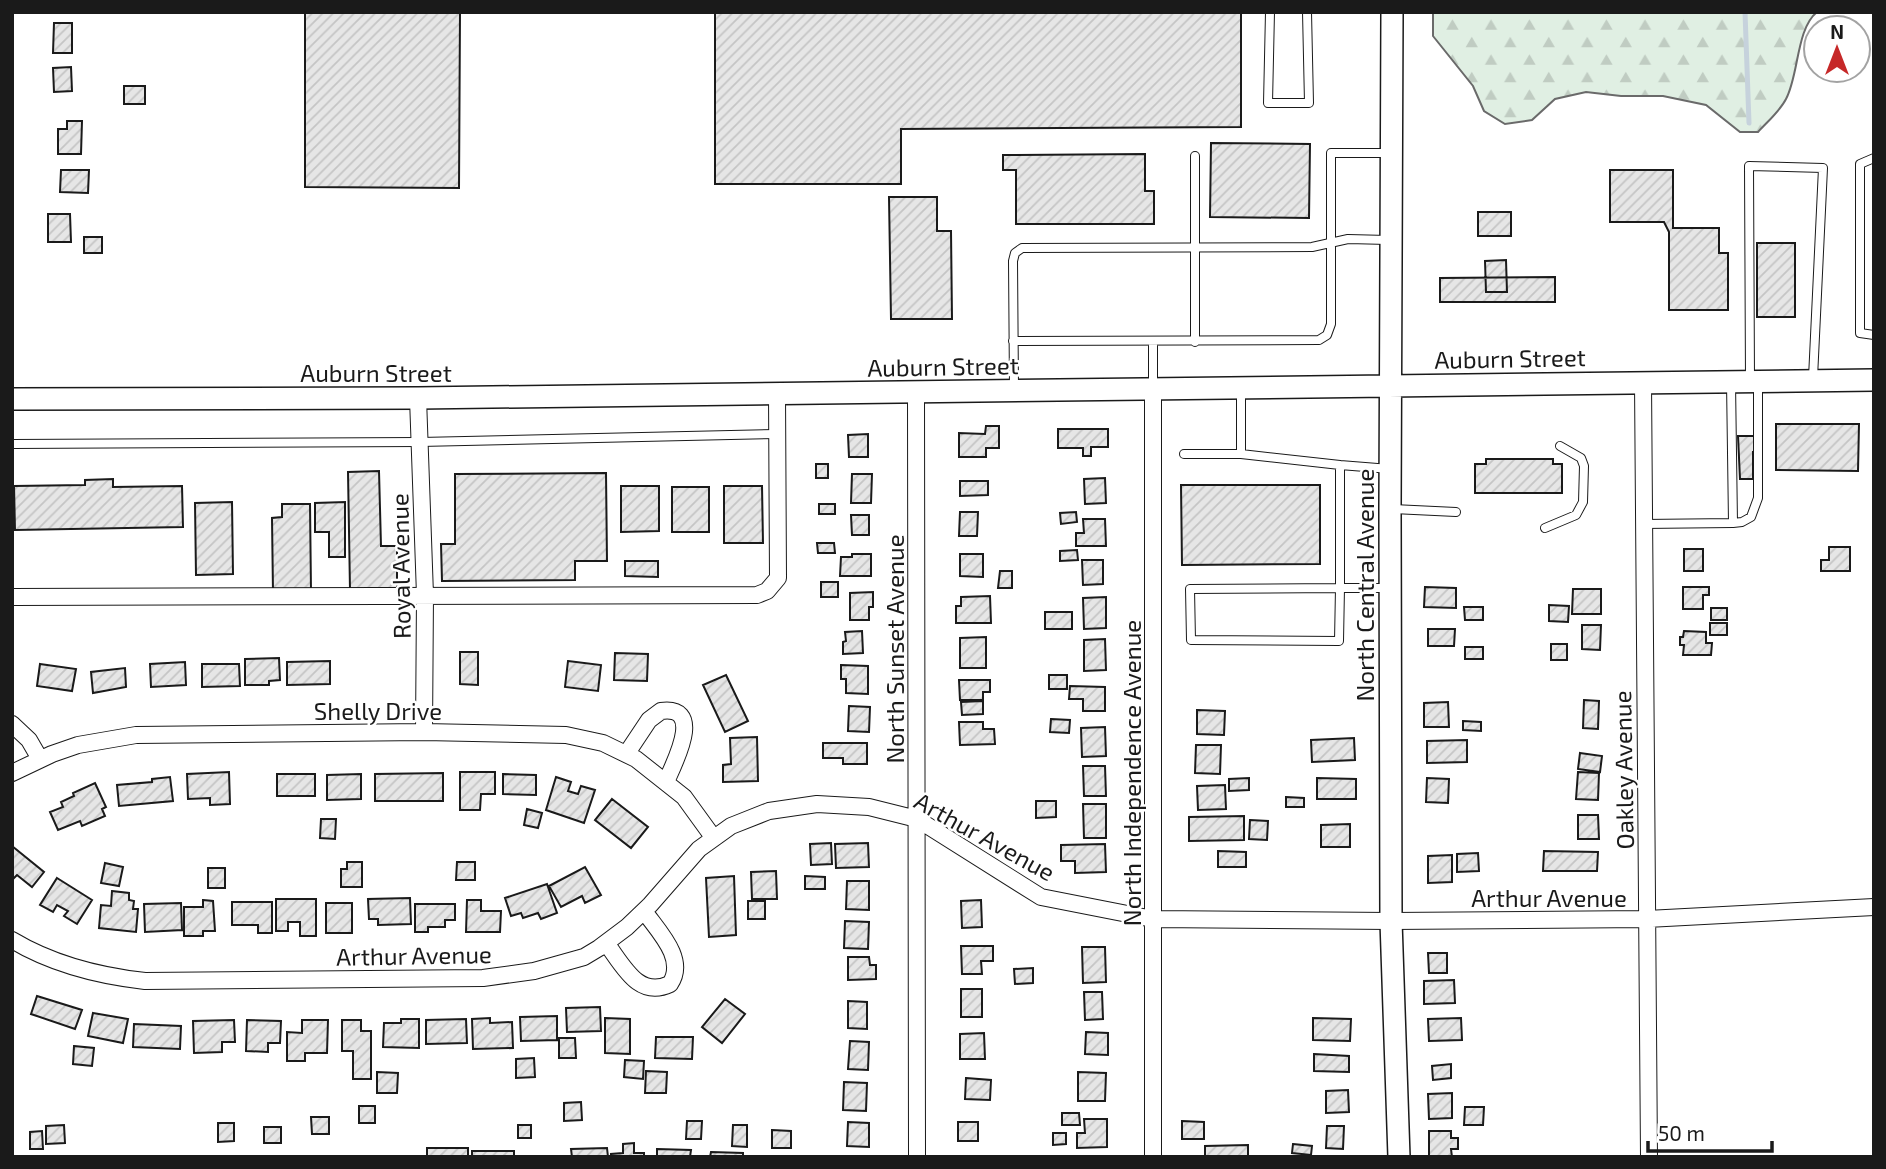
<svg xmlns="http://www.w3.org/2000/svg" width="1886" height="1169" font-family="'Exo 2',sans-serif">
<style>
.forest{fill:url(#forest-firs);stroke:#6a6a6a;stroke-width:2}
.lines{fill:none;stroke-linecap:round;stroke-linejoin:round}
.stream{stroke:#c6d2dc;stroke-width:5}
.building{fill:url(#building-hatch);stroke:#1a1a1a;stroke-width:2}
.service-casing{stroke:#1a1a1a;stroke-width:10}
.minor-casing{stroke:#1a1a1a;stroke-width:18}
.secondary-casing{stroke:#1a1a1a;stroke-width:24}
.service{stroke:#fff;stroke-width:8}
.minor{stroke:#fff;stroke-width:16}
.secondary{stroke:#fff;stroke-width:21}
.labels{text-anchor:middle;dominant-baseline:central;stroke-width:5;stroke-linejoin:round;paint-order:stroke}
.street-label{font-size:24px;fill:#1a1a1a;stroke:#fff}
</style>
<defs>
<pattern id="forest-firs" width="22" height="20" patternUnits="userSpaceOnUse" patternTransform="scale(1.75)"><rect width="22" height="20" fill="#e0efe3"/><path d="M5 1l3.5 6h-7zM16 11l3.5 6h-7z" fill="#c0ccc2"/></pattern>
<pattern id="building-hatch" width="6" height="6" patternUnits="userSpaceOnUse" patternTransform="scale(1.75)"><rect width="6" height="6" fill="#e6e6e6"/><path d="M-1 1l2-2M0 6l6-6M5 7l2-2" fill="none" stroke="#c5c5c5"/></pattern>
</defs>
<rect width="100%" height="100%" fill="#fff"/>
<!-- forest -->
<path class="forest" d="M1433 12H1817C1796 29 1799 75 1786 99 1780 111 1767 122 1758 132H1740L1706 105 1663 96H1621L1586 92 1555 99 1532 120 1505 124 1484 111 1473 86 1433 36Z"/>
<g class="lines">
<!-- stream -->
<path class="stream" d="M1745 12 1749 123"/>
</g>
<!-- building -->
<path class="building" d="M305 12H460L459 188 305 187Z
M715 12H1241V127L901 129V184H715Z
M54 23H72V53H53Z
M71 67 72 91 54 92 53 68Z
M124 86H145V104H124Z
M67 121H82L81 154H58V129H67Z
M1211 143 1310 144 1309 218 1210 217Z
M1145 154V191H1154V224H1016V170H1003V155Z
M61 170H89L88 193 60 192Z
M1610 170H1673V228H1719V253H1728V310H1669V232L1664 222H1610Z
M889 197H937V231H951L952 319H891Z
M1478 212H1511V236H1478Z
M48 214H70L71 242H48Z
M84 237H102V253H84Z
M1757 243H1795V317H1757Z
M1506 260 1507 292H1486L1485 261Z
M1555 277V302H1440V278Z
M1776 424H1859L1858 471 1776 470Z
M986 426H999V448H986V457H959V433L985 434Z
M1058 429H1108V447H1091V456H1083V448H1058Z
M868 434V457H849L848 435Z
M1738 436H1757V452H1753V479H1740Z
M1486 459H1553V464H1562V493H1475V464H1486Z
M816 464H828V478H816Z
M379 471 381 546H397V589L350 590 348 472Z
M606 473 607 561H575V580L442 581 441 544H455V474Z
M852 474H872L871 503H851Z
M1105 478 1106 503 1085 504 1084 479Z
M113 479V487L182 486 183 527 15 530 14 486 85 485V480Z
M960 481H988V495L960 496Z
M1181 485H1320V564L1182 565Z
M621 486H659V531L621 532Z
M724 486H762L763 543H724Z
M672 487H709V532H672Z
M232 502 233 574 196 575 195 503Z
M345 502V557H329V532H315V503Z
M282 504H310L311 591 273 592 272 518 282 517Z
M819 504H835V514H819Z
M960 512H978L977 536H959Z
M1076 512 1077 522 1061 524 1060 513Z
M851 515H869V535H852Z
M1083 519H1105L1106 546H1076V533H1084Z
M817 543H834L835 553H818Z
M1829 547H1850V571H1821V560H1829Z
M1684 549H1703V571H1684Z
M1077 550 1078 560 1060 561V551Z
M852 554H871V576H840L841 557H852Z
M960 554H983V577L960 576Z
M1082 560H1103V584L1083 585Z
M625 561H658V577L625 576Z
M1000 571H1012V588H998Z
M821 582H838V597H821Z
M1425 587 1456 588V608L1424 607Z
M1683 587H1709V595H1703V609H1683Z
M1573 589H1601V614H1572Z
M873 592V607H869V620H850V593Z
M990 596 991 623H956V606H961V597Z
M1106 597V628L1084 629 1083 598Z
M1549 605 1569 606 1568 622 1549 621Z
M1464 607H1483V620H1465Z
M1711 608H1727V620H1711Z
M1045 612H1072V629H1045Z
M1710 623H1727V635H1710Z
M1582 625H1601L1600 650 1582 649Z
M1428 629H1455L1454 646H1428Z
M862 631 863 653 843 654V642L846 641 845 632Z
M1684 631 1706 632V643H1712L1711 655H1683L1684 645H1680V637H1683Z
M986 637V668H960V638Z
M1105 639 1106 670 1084 671V640Z
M1551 644H1567V660H1551Z
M1465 647H1483V659H1465Z
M460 652H478V685L460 684Z
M615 653 648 654 647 681 614 680Z
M279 658 280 680 269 681V685H245V659Z
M330 661V684L287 685V662Z
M568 661 601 665 598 691 565 687Z
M185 662 186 685 151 687 150 664Z
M40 664 76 669 72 691 37 686Z
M202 664H239L240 686 202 687Z
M841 665 868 666V694L846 693V679H841Z
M125 668 126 687 93 693 91 672Z
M726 675 748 721 725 732 703 685Z
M1049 675H1067V689H1049Z
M959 680H990V692H983V700H960Z
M1070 686 1105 687V711H1083V699H1069Z
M1584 700 1599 701 1598 729 1583 728Z
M983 701V714L962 715 961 702Z
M1448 702 1449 727H1424V703Z
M849 706 870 707 869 732 848 731Z
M1197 710 1225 711 1224 735 1197 734Z
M1051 719 1070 720 1069 733 1050 732Z
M1463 721 1481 722V731L1463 730Z
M959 722H983V729H994L995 744 960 745Z
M1105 727 1106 756 1082 757 1081 728Z
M757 737 758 781 723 782V765L731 764 730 738Z
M1354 738 1355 760 1312 762 1311 740Z
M1467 740V762L1427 763V741Z
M823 743H867V764H843V758H823Z
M1196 745H1221L1220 774 1195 773Z
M1580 753 1602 756 1600 772 1578 769Z
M1083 766H1105L1106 796H1084Z
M229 772 230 804 210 805V798L188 799 187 774Z
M460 772H495V794H481L480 810H460Z
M1578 772 1599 773 1598 800 1576 799Z
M443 773V801H375V774Z
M277 774H315V796H277Z
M361 774V799L327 800V775Z
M503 774 536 775V795L503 794Z
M170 777 173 801 119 806 117 785 152 782V779Z
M556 777 571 782 568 791 578 794 581 786 595 790 584 823 546 810Z
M1249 778V790L1229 791V779Z
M1317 778 1356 779V799H1317Z
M1427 778 1449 779 1448 803 1426 802Z
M95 783 106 807 102 809 105 816 82 826 80 821 58 830 50 812 63 807 61 802 74 796 73 793Z
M1225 785 1226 809 1198 810 1197 786Z
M1286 797 1304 798V807H1286Z
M612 799 648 827 631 848 595 820Z
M1036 801H1056V817L1036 818Z
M1083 804H1106V838H1084Z
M527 809 542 813 538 828 524 825Z
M1578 815H1598L1599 839H1578Z
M1244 816V840L1189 841V817Z
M321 819H336L335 839 320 838Z
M1250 820 1268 821 1267 840 1249 839Z
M1350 824V847H1321V825Z
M831 843 832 864 811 865 810 844Z
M868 843 869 867 836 868 835 844Z
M1105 844 1106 872 1075 873V861H1061V845Z
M12 846 44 872 32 887 17 875 12 880Z
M1218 851 1246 852V867H1218Z
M1544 851 1598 852 1597 871H1543Z
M1478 853 1479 871 1457 872V854Z
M1452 855V882L1428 883V856Z
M347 862H362V887H341V869H347Z
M457 862H475V880H456Z
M105 863 123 867 119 886 101 883Z
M585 867 601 895 585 903 582 896 561 907 549 886Z
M208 868H225V888H208Z
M776 871 777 899H752L751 872Z
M734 876 736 935 709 937 706 878Z
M805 876 825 877V889H805Z
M57 878 92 900 77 924 64 916 68 911 57 905 53 912 40 905Z
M847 881H869V910L846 909Z
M547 884 557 913 541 919 538 913 523 918 521 913 511 916 505 898Z
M112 891 129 893V900L134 901 133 909H138L136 932 99 928 101 905 111 906Z
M410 898 411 924 378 925V919H369L368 899Z
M276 899H316V936H300V922H288V931H276Z
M203 900 213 901 215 931H203V936H184V907H203Z
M467 900H481V911H501L500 932H466Z
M981 900 982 927 962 928 961 901Z
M748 901H765V919H748Z
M232 902H272V933H258V925H232Z
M181 903 182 930 145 932 144 904Z
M326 903H352V933H326Z
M415 904H455V920H445V927H428V932H415Z
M845 921 869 922 868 949 844 948Z
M961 946H993V961H981L982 974H962Z
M1082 947H1105L1106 982 1083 983Z
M1428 953H1447V973H1429Z
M848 957H869L870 965H876V979L848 980Z
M1033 968V983L1015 984 1014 969Z
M1454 980 1455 1003 1424 1004V981Z
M961 989H982V1017H961Z
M1084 992H1102L1103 1019 1085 1020Z
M37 996 82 1010 75 1029 31 1014Z
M725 999 745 1014 722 1043 702 1027Z
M848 1001 867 1002V1029L848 1028Z
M600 1007 601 1031 567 1032 566 1008Z
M93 1013 128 1019 123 1043 88 1036Z
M557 1016V1040L521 1041 520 1017Z
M490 1018V1023L512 1022 513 1048 473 1049 472 1019Z
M605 1018 630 1019V1054L605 1053Z
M1313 1018 1351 1019 1350 1041 1313 1040Z
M1461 1018 1462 1040 1429 1041 1428 1019Z
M401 1019H419V1048L383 1047 384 1023H401Z
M466 1019 467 1043 426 1044V1020Z
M234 1020 235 1042H222V1052L194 1053 193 1021Z
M247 1020 281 1021 280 1043H268V1052L246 1051Z
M302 1020H328L327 1053H305V1061H287V1032L302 1033Z
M342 1020H361V1031H371V1079H353V1051H342Z
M134 1024 181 1026 180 1049 133 1047Z
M1086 1032 1108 1033V1055L1085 1054Z
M984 1033 985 1059H960V1034Z
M656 1037H693L692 1059 655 1058Z
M559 1038H575L576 1058H559Z
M850 1041 869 1042 868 1070 848 1069Z
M74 1046 94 1048 92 1066 73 1064Z
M1314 1054 1349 1056V1072L1314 1071Z
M534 1058 535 1077 516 1078V1059Z
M625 1060 644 1061 643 1079 624 1077Z
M1451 1064V1078L1433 1080 1432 1066Z
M646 1071 667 1072 666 1093H645Z
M377 1072 398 1073 397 1093H377Z
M1078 1072 1106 1073 1105 1101H1078Z
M966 1078 991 1080 990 1100 965 1099Z
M844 1082 867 1083 866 1111 843 1110Z
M1348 1090 1349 1112 1326 1113V1091Z
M1452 1093V1118L1429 1119 1428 1094Z
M581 1102 582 1120 564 1121V1103Z
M359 1106H375V1123H359Z
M1465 1107H1484L1483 1125H1464Z
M1062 1113H1079L1080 1125H1062Z
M311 1117H329V1134H312Z
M1084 1119H1107V1147L1077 1148V1133H1085Z
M687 1121H702L701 1139H686Z
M1182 1121 1204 1122V1139H1182Z
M848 1122 869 1123V1147L847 1146Z
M958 1122H978V1141H958Z
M218 1123H234V1141L218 1142Z
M64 1125 65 1143 46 1144V1126Z
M518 1125H531V1138H518Z
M733 1125H747V1147L732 1146Z
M1327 1126H1344L1343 1149 1326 1148Z
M264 1127H281V1143H264Z
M772 1130 791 1131V1148H772Z
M42 1131 43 1149H30V1132Z
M1429 1131H1451V1138H1458V1149H1451L1452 1157H1429Z
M1053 1133H1066V1144L1053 1145Z
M634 1143V1153H644V1157H611V1154L623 1153V1144Z
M1293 1144 1312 1146 1311 1155 1292 1153Z
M1248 1145V1157H1205V1146Z
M427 1148H468V1157H427Z
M607 1148 608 1157H572L571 1149Z
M657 1149 691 1150 690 1157H657Z
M472 1151H514V1157H472Z
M711 1152 743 1153V1157H710Z"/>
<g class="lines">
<defs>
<path id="service" d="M1270 12 1268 103H1309L1307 12
M1195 156V342
M1874 158 1860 164V333L1874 335
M1013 341 1319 340 1327 335 1331 324V153H1389
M1153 342V386
M1750 381 1749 166 1823 168 1813 378
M1731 382 1733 523
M1014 389 1013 261 1015 253 1022 248 1312 247 1348 239 1388 240
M12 444 420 442 778 434
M1184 454H1241V388
M1241 454 1340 465V588H1390
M1340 465 1390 469
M1393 509 1456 512
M1643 524 1733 523 1742 522 1751 517 1758 498V382
M1545 528 1576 515 1583 502 1584 466 1581 458 1560 446
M1340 588 1339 641 1191 640 1190 589Z"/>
<path id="minor" d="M1643 382 1649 1157
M916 392 917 1157
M418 398 425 595 424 732
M12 597 757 595 767 591 778 578 777 394
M12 724 29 740 40 759
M627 753 649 720 661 711C706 705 673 765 666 782
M12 773 52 754 78 745 136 735 424 732 566 735 603 743 636 759 684 797 713 837
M12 940C52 964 100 976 145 981L483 978 534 971 584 957 599 948 627 927 650 905 699 849 731 826 769 811 817 804 869 807 917 819 1041 897 1153 919 1391 921 1647 919 1874 907
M606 943C623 965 638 999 670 984 687 959 658 931 644 911
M1153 1157V389"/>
<path id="secondary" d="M1392 12 1390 509 1391 921 1399 1157
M12 399 418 398 1874 380"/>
</defs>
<!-- service casing -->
<use href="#service" class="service-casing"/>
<!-- minor casing -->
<use href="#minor" class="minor-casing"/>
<!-- secondary casing -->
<use href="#secondary" class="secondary-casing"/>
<!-- service -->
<use href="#service" class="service"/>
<!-- minor -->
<use href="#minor" class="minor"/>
<!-- secondary -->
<use href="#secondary" class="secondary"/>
</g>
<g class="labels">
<!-- street labels -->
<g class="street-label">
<text transform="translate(1510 358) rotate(-1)">Auburn Street</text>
<text transform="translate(943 366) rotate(-1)">Auburn Street</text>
<text x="376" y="372">Auburn Street</text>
<text transform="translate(400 566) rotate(-91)">Royal Avenue</text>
<text transform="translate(1364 585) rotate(-90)">North Central Avenue</text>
<text transform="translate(894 649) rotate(-90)">North Sunset Avenue</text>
<text x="378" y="710">Shelly Drive</text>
<text transform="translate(1623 770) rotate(-91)">Oakley Avenue</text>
<text transform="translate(1131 773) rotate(-90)">North Independence Avenue</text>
<text transform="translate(985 836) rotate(29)">Arthur Avenue</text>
<text x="1549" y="897">Arthur Avenue</text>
<text transform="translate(414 955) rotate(-1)">Arthur Avenue</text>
</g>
</g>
<!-- border -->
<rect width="1886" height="1169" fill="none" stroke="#1a1a1a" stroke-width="28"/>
<!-- north arrow -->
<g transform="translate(1837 49)"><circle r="33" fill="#ffffff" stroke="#a3a3a3" stroke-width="2"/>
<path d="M0-5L12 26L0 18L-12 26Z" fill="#c62828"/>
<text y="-10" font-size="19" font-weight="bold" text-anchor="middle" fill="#1a1a1a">N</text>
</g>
<!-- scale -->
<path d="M1648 1141v10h124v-10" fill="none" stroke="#1a1a1a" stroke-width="3.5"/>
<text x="1658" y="1141" font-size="21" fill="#1a1a1a" stroke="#ffffff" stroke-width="5" paint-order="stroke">50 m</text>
</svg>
